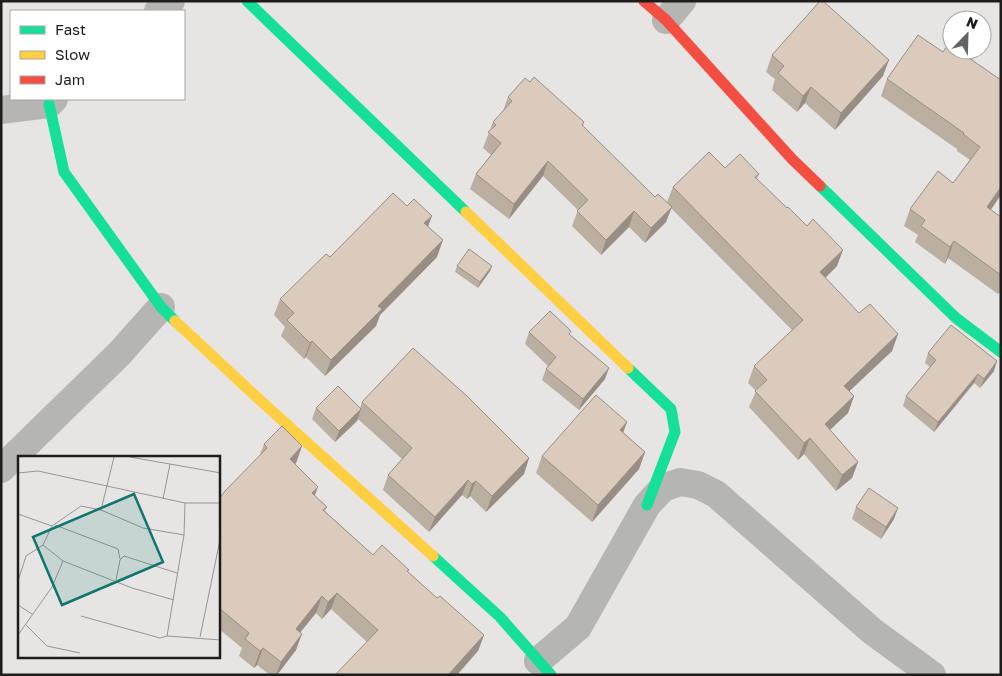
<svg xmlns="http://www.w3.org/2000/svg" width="1002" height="676" font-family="'Golos Text',sans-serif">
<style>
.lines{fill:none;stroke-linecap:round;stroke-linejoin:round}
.street{stroke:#b5b5b4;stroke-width:28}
.fast{stroke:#16e098;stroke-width:11}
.slow{stroke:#ffcf43;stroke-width:11}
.jam{stroke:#f24e42;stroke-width:11}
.wall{fill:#bbafa2}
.shaded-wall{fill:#998e84}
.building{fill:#dacbbc;stroke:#998e84}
.inset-road{fill:none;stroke:#979593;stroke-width:1}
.view{fill:#0f766e;fill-opacity:0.15;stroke:#0f766e;stroke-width:2.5}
.inset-edge{fill:none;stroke:#1e1d1c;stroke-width:2.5}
</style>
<rect width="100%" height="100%" fill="#e7e5e3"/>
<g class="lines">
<!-- street -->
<path class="street" d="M158 11 171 1
M666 20 682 1
M1 110 49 104 54 99
M1 469 119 354 161 307
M538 661 578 627 647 505 663 488 680 482 698 485 716 494 872 631 932 675"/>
<!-- fast -->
<path class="fast" d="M247 1 466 212
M49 104 64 172 161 307 175 321
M820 186 956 318 1001 352
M628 368 671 409 675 432 647 505
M433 556 500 617 551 675"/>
<!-- slow -->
<path class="slow" d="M466 212 628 368
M175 321 262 402 433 556"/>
<!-- jam -->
<path class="jam" d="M644 1 666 20 792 159 820 186"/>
</g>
<!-- wall -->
<path class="wall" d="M975 50 972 60 991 210 1001 217V291L998 294 948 258 945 264 915 242 918 235 904 226 910 209 953 183 970 160 957 151V149L881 96 887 79 943 52Z
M772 55 883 76 835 130 805 103 797 112 772 90 775 79 766 72Z
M508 97 584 122 583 126 655 197 667 202 673 187 725 168 759 174 757 179 837 266 825 278 859 313 898 334 892 351 849 391 854 396 848 413 830 430 858 462 852 478 836 491 804 454 798 460 749 407 756 391 748 383 754 366 792 330 671 208 666 222 645 243 629 227 601 255 572 226 578 210 543 176 509 219 470 189 476 174 491 155 483 148 493 122 503 111Z
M428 226 437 257 380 315 376 326 325 376 306 357 304 359 281 336 285 327 274 315 280 299Z
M457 266H492L490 271 478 288 455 272Z
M529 332 570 335 605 379 579 410 542 380 546 369 548 366 525 344Z
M928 353 994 371 980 388 974 383 934 432 903 406 906 396 930 367 925 363Z
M362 402 529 458 524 474 486 512 470 496 467 499 462 495 429 532 383 490 388 475 402 459 358 419 357 421 335 442 312 419 316 408H360Z
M627 422 623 433 645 452 639 469 592 522 536 473 542 456Z
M264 444 302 446 296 463 295 464 315 496 327 507 325 511 373 555 408 572 437 598 484 635 478 651 367 642 331 609 322 619 316 613 300 632 296 650 277 675H270L257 665 254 668 239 656 242 648 219 629V499L259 457Z
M856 507 894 519 881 539 852 519Z"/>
<!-- shaded-wall -->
<path class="shaded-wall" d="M975 50 969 66V58Z
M889 60 883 76 835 130 841 113Z
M811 87 805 103 797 112 803 96Z
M548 161 543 176 509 219 514 204Z
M1001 187V195L981 224 987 207Z
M672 207 666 222 645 243 651 228Z
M634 211 629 227 601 255 606 240Z
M432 216 426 232 424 223Z
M443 240 437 257 380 315 376 326 325 376 331 360 378 306Z
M954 241 948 258 945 264 950 247Z
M843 250 837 266 814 289 820 272Z
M492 266 490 271 478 288 480 282Z
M898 334 892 351 838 402 844 386Z
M312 341 306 357 304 359 310 343Z
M997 361 994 371 980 388 984 379Z
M609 368 605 379 579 410 583 399Z
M978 374 974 383 934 432 938 422Z
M854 396 848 413 819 440 825 424Z
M361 409 357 421 335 442 339 431Z
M627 422 621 438 620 430Z
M810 438 804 454 798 460 804 443Z
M302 446 296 463 284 475 290 459Z
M645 452 639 469 592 522 598 505Z
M529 458 524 474 486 512 492 496Z
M858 462 852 478 836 491 842 475Z
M468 480 462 495 429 532 435 517Z
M476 481 470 496 467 499 472 484Z
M318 487 312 503V493Z
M898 508 894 519 881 539 886 527Z
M337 593 331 609 322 619 328 602Z
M322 596 316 613 290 645 296 629Z
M302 634 296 650 277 675H276L281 662Z
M484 635 478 651 457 675H448Z
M263 648 257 665 254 668 260 651Z"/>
<!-- building -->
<path class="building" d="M820 1H823L889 60 841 113 811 87 803 96 778 73 784 66 772 55Z
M918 35 943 52 952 39V50H975L969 58 1001 80V187L987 207 1001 217V275L954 241 950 247 921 226 925 220 910 209 938 171 953 183 980 147 963 134 964 133 887 79Z
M534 77 584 122 582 125 655 197 658 194 672 207 651 228 634 211 606 240 577 211 588 200 548 161 514 204 476 174 501 143 488 132 496 125 493 122 512 101 508 97 525 78 530 82Z
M709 152 725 168 740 154 759 174 755 177 787 208 788 207 807 226 813 219 843 250 820 272 859 313 870 304 898 334 844 386 854 396 825 424 858 462 842 475 810 438 804 443 755 391 767 380 754 366 803 320 673 187Z
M393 193 407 206 414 199 432 216 424 223 443 240 378 306 382 309 331 360 312 341 310 343 287 320 294 313 280 299 326 254 330 257Z
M469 249 492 266 480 282 457 266Z
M550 311 571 331 569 334 609 368 583 399 546 369 556 357 529 332Z
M951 325 997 361 984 379 978 374 938 422 906 396 936 360 928 353Z
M413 348 467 396 529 458 492 496 476 481 472 484 468 480 435 517 388 475 412 448 362 402Z
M338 386 361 409 339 431 316 408Z
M596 395 627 422 620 430 645 452 598 505 542 456Z
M282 426 302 446 290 459 318 487 312 493 327 507 323 510 373 555 382 545 409 570 407 571 437 598 440 596 484 635 448 675H335L378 630 337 593 328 602 322 596 296 629 302 634 281 662 263 648 260 651 245 639 249 633 219 608V499L225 491 267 448 264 444Z
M869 488 898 508 886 527 856 507Z"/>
<!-- overview -->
<g transform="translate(18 456)">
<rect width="202" height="202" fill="#e7e5e3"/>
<path class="inset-road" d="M112 1 203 17M0 17 20 15 167 47H203M145 43 152 8M83 54 96 1M0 58 34 70M37 69 100 93 102 103M166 79 149 180 203 184M25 89 45 105 114 132 156 144M98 124 102 104 106 100 159 117M0 125 8 100 25 89 34 70 63 50 83 54 125 72 166 79 167 47M0 149 14 158M63 160 142 182 149 180M7 168 29 190 62 197M0 179 34 131 45 105M182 181 203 79"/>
<path class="view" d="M116 38 145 106 44 149 15 81Z"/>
<rect width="202" height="202" class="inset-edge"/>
</g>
<!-- border -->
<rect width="1002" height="676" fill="none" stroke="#1e1d1c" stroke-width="5"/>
<!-- legend -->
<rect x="10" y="10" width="175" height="90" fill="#ffffff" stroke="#a5a5a4"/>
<rect x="20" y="26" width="25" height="8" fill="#16e098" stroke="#a5a5a4"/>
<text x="55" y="35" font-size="15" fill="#1e1d1c">Fast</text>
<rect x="20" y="51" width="25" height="8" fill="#ffcf43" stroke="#a5a5a4"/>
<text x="55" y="60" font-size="15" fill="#1e1d1c">Slow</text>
<rect x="20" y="76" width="25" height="8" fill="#f24e42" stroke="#a5a5a4"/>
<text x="55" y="85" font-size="15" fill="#1e1d1c">Jam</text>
<!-- north arrow -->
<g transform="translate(967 35) rotate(23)"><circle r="24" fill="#ffffff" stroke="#a5a5a4"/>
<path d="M0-4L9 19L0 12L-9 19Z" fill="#646362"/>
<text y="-8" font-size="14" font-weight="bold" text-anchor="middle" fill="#1e1d1c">N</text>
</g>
</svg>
